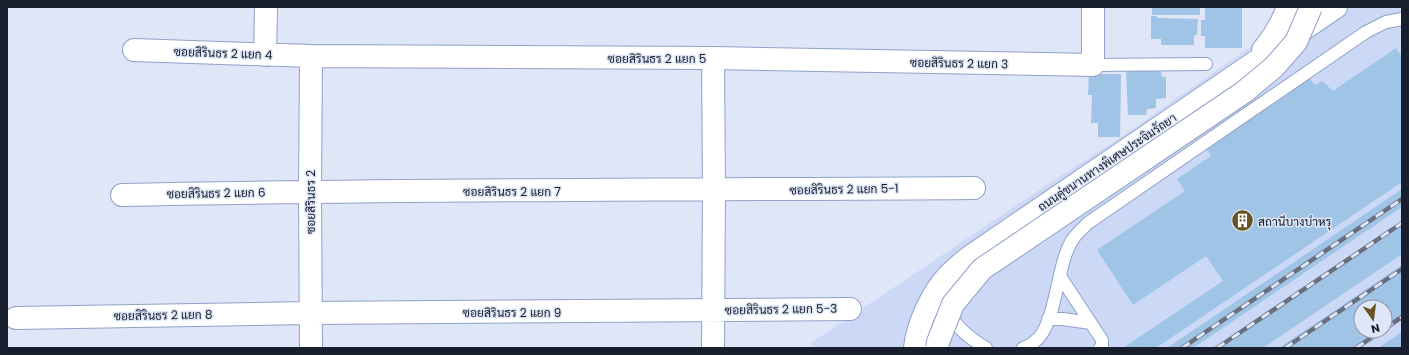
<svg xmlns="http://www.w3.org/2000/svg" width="1409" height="355" font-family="Poppins,Sarabun,sans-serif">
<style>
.built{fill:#ccd9f6;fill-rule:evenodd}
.building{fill:#a0c4e6;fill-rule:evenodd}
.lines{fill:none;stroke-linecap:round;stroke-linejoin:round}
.lane-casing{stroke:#90a1c9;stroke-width:14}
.street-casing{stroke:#90a1c9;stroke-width:24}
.secondary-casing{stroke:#90a1c9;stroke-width:24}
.lane{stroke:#fff;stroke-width:12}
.street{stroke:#fff;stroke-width:22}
.secondary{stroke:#fff;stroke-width:22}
.rail-casing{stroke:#696f7f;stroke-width:4.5}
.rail{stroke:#dee6f7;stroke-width:3;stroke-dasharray:9;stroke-linecap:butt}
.primary-bridge-casing{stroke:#90a1c9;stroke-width:24;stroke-linecap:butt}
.primary-bridge{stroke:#fff;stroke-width:22}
.labels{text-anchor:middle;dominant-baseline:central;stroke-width:3;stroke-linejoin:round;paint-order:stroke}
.street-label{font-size:12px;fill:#181e2d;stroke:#dee6f7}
.poi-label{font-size:12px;fill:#181e2d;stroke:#dee6f7;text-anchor:start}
</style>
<rect width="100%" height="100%" fill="#dee6f7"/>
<!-- built -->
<path class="built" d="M1308 7H1402V348H814L811 343 1056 179 1121 137ZM1361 307H1385V331H1361Z"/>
<!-- building -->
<path class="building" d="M1152 7H1200V15H1152Z
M1205 7H1242V48H1205V36H1201V20H1205Z
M1151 16H1157V18L1198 19 1197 35H1194V45H1161V39H1151Z
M1396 48 1402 57V182L1156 348H1123L1223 281 1206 256 1133 305 1097 250 1185 191 1177 179 1211 156 1206 148 1309 78 1315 85 1322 81 1333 91Z
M1161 70 1162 77H1166V98L1156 99V108L1147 109 1146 115H1128L1126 71Z
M1089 74H1121L1120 137H1098V123H1091L1092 95H1088Z
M1402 189V207L1193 348H1167Z
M1402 223V254L1263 348H1217Z
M1402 265V320L1361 348H1279ZM1361 307H1385V331H1361Z
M1402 332V348H1378Z"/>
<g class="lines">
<defs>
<path id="lane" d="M1093 65 1206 64
M1060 276 1102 340V346L1100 348
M949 310C954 327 971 339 986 348
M1048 319H1063L1091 323
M1023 348C1027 346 1031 345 1034 342 1057 327 1056 263 1073 239 1077 233 1083 228 1088 223L1366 32 1386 22 1402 19"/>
<path id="street" d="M134 50 311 56 713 58 1093 65V7
M265 55 266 7
M713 58 714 190 713 348
M122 195C406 189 690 190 974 188
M16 318 310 313 850 309
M311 348 310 191 311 56"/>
<path id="secondary" d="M1263 50C1274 37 1282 23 1288 7
M915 348C917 325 932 293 948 276 955 269 963 262 971 256L1336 7"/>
</defs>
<!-- lane casing -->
<use href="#lane" class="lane-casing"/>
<!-- street casing -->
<use href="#street" class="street-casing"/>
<!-- secondary casing -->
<use href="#secondary" class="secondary-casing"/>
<!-- lane -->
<use href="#lane" class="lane"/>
<!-- street -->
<use href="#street" class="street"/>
<!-- secondary -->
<use href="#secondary" class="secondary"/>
<defs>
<path id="rail" d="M1385 328 1402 317
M1182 348 1402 199
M1217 348 1402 223
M1285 348 1402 269
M1356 348 1381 331"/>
</defs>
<!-- rail casing -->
<use href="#rail" class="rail-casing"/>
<!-- rail -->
<use href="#rail" class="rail"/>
<defs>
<path id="primary-bridge" d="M937 348 938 342 953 304 982 269 1244 92 1274 67 1296 42 1311 7"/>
</defs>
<!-- primary-bridge casing -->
<use href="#primary-bridge" class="primary-bridge-casing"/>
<!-- primary-bridge -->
<use href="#primary-bridge" class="primary-bridge"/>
</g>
<!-- icons -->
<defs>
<symbol id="building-disc" viewBox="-11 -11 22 22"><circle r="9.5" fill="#685422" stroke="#dee6f7"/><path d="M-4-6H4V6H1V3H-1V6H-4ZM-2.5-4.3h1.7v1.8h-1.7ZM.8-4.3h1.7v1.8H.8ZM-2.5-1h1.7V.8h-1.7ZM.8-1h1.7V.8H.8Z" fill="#fff"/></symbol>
</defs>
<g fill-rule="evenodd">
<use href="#building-disc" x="1230" y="208" width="25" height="25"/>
</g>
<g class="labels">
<!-- street labels -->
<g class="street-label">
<text transform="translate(223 53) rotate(2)">ซอยสิรินธร 2 แยก 4</text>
<text x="657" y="58">ซอยสิรินธร 2 แยก 5</text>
<text transform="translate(959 63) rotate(1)">ซอยสิรินธร 2 แยก 3</text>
<text transform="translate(1107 162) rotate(-34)">ถนนคู่ขนานทางพิเศษประจิมรัถยา</text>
<text transform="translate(844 189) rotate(-1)">ซอยสิรินธร 2 แยก 5-1</text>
<text x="512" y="191">ซอยสิรินธร 2 แยก 7</text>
<text transform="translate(216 193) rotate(-1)">ซอยสิรินธร 2 แยก 6</text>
<text transform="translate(310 202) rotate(-90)">ซอยสิรินธร 2</text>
<text transform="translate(781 309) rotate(-1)">ซอยสิรินธร 2 แยก 5-3</text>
<text x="512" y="312">ซอยสิรินธร 2 แยก 9</text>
<text transform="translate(163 315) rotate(-1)">ซอยสิรินธร 2 แยก 8</text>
</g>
<!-- poi labels -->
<g class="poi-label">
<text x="1258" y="221">สถานีบางบำหรุ</text>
</g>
</g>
<!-- border -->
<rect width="1409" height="355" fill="none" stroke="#181e2d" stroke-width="16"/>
<!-- north arrow -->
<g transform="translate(1373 319) rotate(166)"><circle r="19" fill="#dee6f7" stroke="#8f96a6"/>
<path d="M0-3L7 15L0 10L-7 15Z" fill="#685422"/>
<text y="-6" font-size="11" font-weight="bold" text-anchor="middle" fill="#181e2d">N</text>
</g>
</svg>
